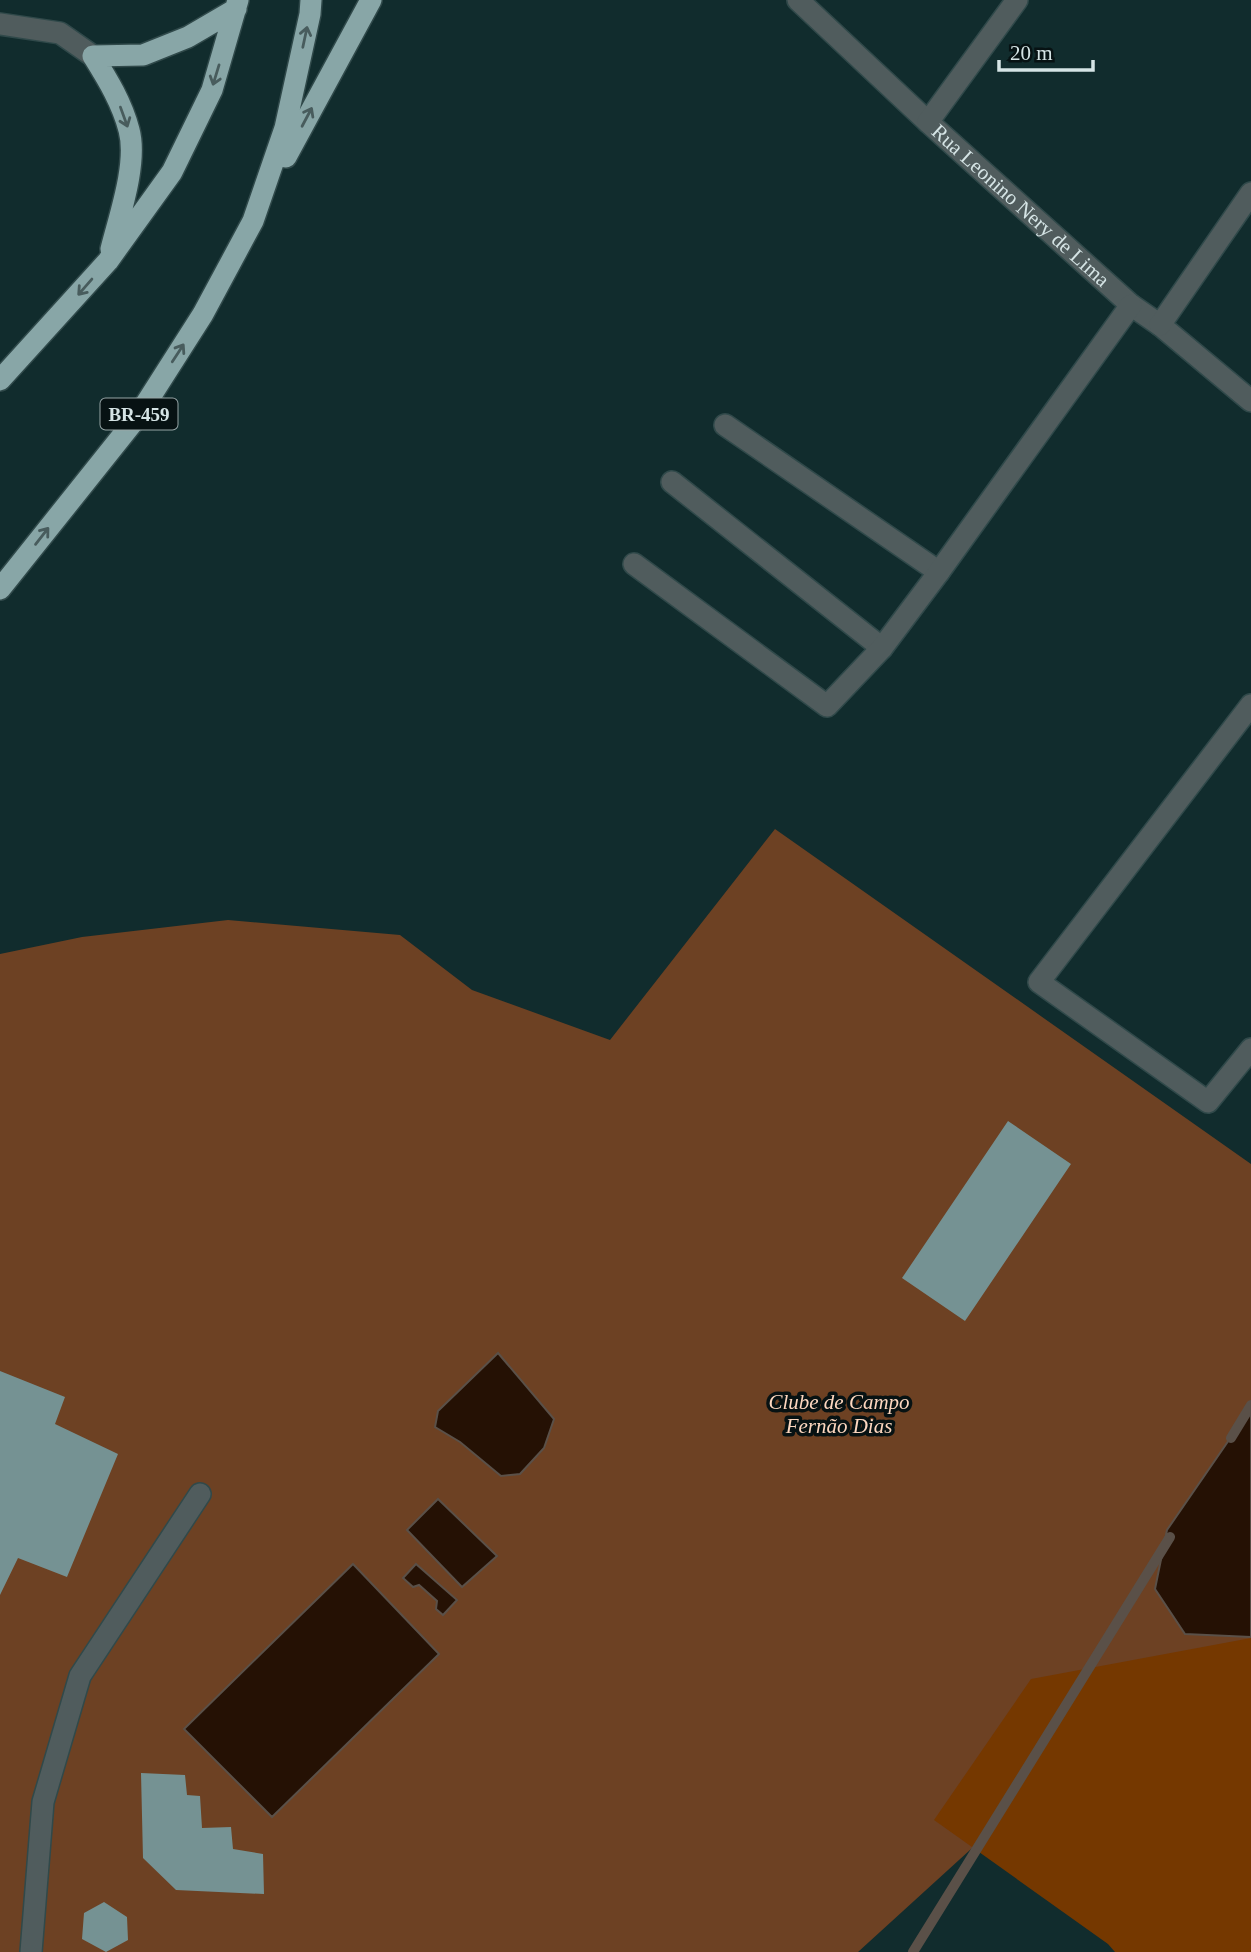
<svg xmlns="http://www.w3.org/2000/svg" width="1251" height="1952" font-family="'Times New Roman',serif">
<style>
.green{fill:#6d4123}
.forest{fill:#753800}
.water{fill:#251104;stroke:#5a5048;stroke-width:2}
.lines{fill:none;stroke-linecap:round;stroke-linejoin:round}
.stream{stroke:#5a5048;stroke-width:10}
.building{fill:#759293}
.minor-casing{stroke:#30494a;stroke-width:24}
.highway-casing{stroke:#30494a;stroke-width:24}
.minor{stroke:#505c5d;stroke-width:21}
.highway{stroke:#88a6a7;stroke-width:21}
.oneway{stroke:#485c5d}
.labels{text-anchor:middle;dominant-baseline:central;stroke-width:7;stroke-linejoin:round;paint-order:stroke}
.shield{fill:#071213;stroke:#97a5a6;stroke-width:2}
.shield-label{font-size:19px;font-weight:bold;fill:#d5e4e5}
.street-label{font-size:21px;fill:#d5e4e5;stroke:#071213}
.park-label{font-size:21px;font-style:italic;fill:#fdd7bf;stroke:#071213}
</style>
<rect width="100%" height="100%" fill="#112c2d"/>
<!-- green -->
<path class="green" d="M775 829 1251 1164V1713L1107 1725 858 1952H0V954L82 937 228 920 400 935 472 990 610 1040Z"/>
<!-- forest -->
<path class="forest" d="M1251 1638V1952H1115L1108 1944 934 1820 1031 1679Z"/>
<!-- water -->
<path class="water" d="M498 1353 554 1419 544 1448 520 1474 501 1476 460 1442 435 1427 438 1411Z
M1251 1408V1637L1185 1634 1155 1589 1167 1530Z
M438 1499 497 1556 462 1587 407 1530Z
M353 1564 439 1654 272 1817 184 1729Z
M416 1564 457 1600 443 1615 436 1609 437 1601 419 1585 413 1587 403 1578Z"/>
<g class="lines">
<!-- stream -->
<path class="stream" d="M1231 1438 1251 1405
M913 1952 1170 1537"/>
</g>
<!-- building -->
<path class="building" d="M1008 1121 1071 1164 965 1321 902 1278Z
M0 1371 65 1397 55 1424 118 1454 67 1577 18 1558 0 1595Z
M141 1773 185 1775 187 1795 200 1796 202 1828 231 1827 233 1849 263 1854 264 1894 176 1890 143 1858Z
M104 1902 127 1917 128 1940 106 1952 82 1939 84 1913Z"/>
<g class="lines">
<defs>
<g id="minor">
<path id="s1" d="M798 0 928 122 1131 305 1160 325 1251 401"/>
<path d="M0 24 60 33 93 56"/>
<path d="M928 122 1017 0"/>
<path d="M1160 325 1251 193"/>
<path d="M725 425 939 572"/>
<path d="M672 482 882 648"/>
<path d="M634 564 827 706 882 648 939 572 1131 305"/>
<path d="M1251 705 1039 982 1208 1102 1251 1049"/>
<path d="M31 1952 43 1802 80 1676 200 1494"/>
</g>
<path id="highway" d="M93 56C108 80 122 103 129 130 138 163 119 217 111 249
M93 56 143 55 188 37 236 9
M286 157 371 0
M0 380 108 261 172 172 212 90 238 0
M0 589 138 416 203 314 253 221 285 128 310 14 311 0"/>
</defs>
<!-- minor casing -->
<use href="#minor" class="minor-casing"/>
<!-- highway casing -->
<use href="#highway" class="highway-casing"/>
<!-- minor -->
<use href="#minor" class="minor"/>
<!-- highway -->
<use href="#highway" class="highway"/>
</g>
<!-- one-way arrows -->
<defs><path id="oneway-shaft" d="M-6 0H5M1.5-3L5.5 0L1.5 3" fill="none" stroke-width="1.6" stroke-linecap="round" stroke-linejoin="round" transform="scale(1.75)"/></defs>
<g class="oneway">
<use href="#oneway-shaft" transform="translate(305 37) rotate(-78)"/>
<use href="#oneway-shaft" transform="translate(216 75) rotate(107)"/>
<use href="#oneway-shaft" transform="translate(124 117) rotate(70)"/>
<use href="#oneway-shaft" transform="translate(307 117) rotate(-62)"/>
<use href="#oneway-shaft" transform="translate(85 287) rotate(131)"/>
<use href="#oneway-shaft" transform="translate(178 353) rotate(-57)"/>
<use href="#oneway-shaft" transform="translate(42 536) rotate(-52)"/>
</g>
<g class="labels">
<!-- shield labels -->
<rect class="shield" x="100.5" y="398.5" width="77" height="31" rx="5"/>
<g class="shield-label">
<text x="139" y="414">BR-459</text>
</g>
<!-- street labels -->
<g class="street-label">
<text stroke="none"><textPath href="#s1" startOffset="303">Rua Leonino Nery de Lima</textPath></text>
</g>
<!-- park labels -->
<g class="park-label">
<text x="839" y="1402">Clube de Campo<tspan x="839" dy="24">Fernão Dias</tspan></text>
</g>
</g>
<!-- scale -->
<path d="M999 60v10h94v-10" fill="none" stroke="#d5e4e5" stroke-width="3.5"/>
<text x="1010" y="60" font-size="21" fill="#d5e4e5" stroke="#071213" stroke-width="5" paint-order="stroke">20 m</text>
</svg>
